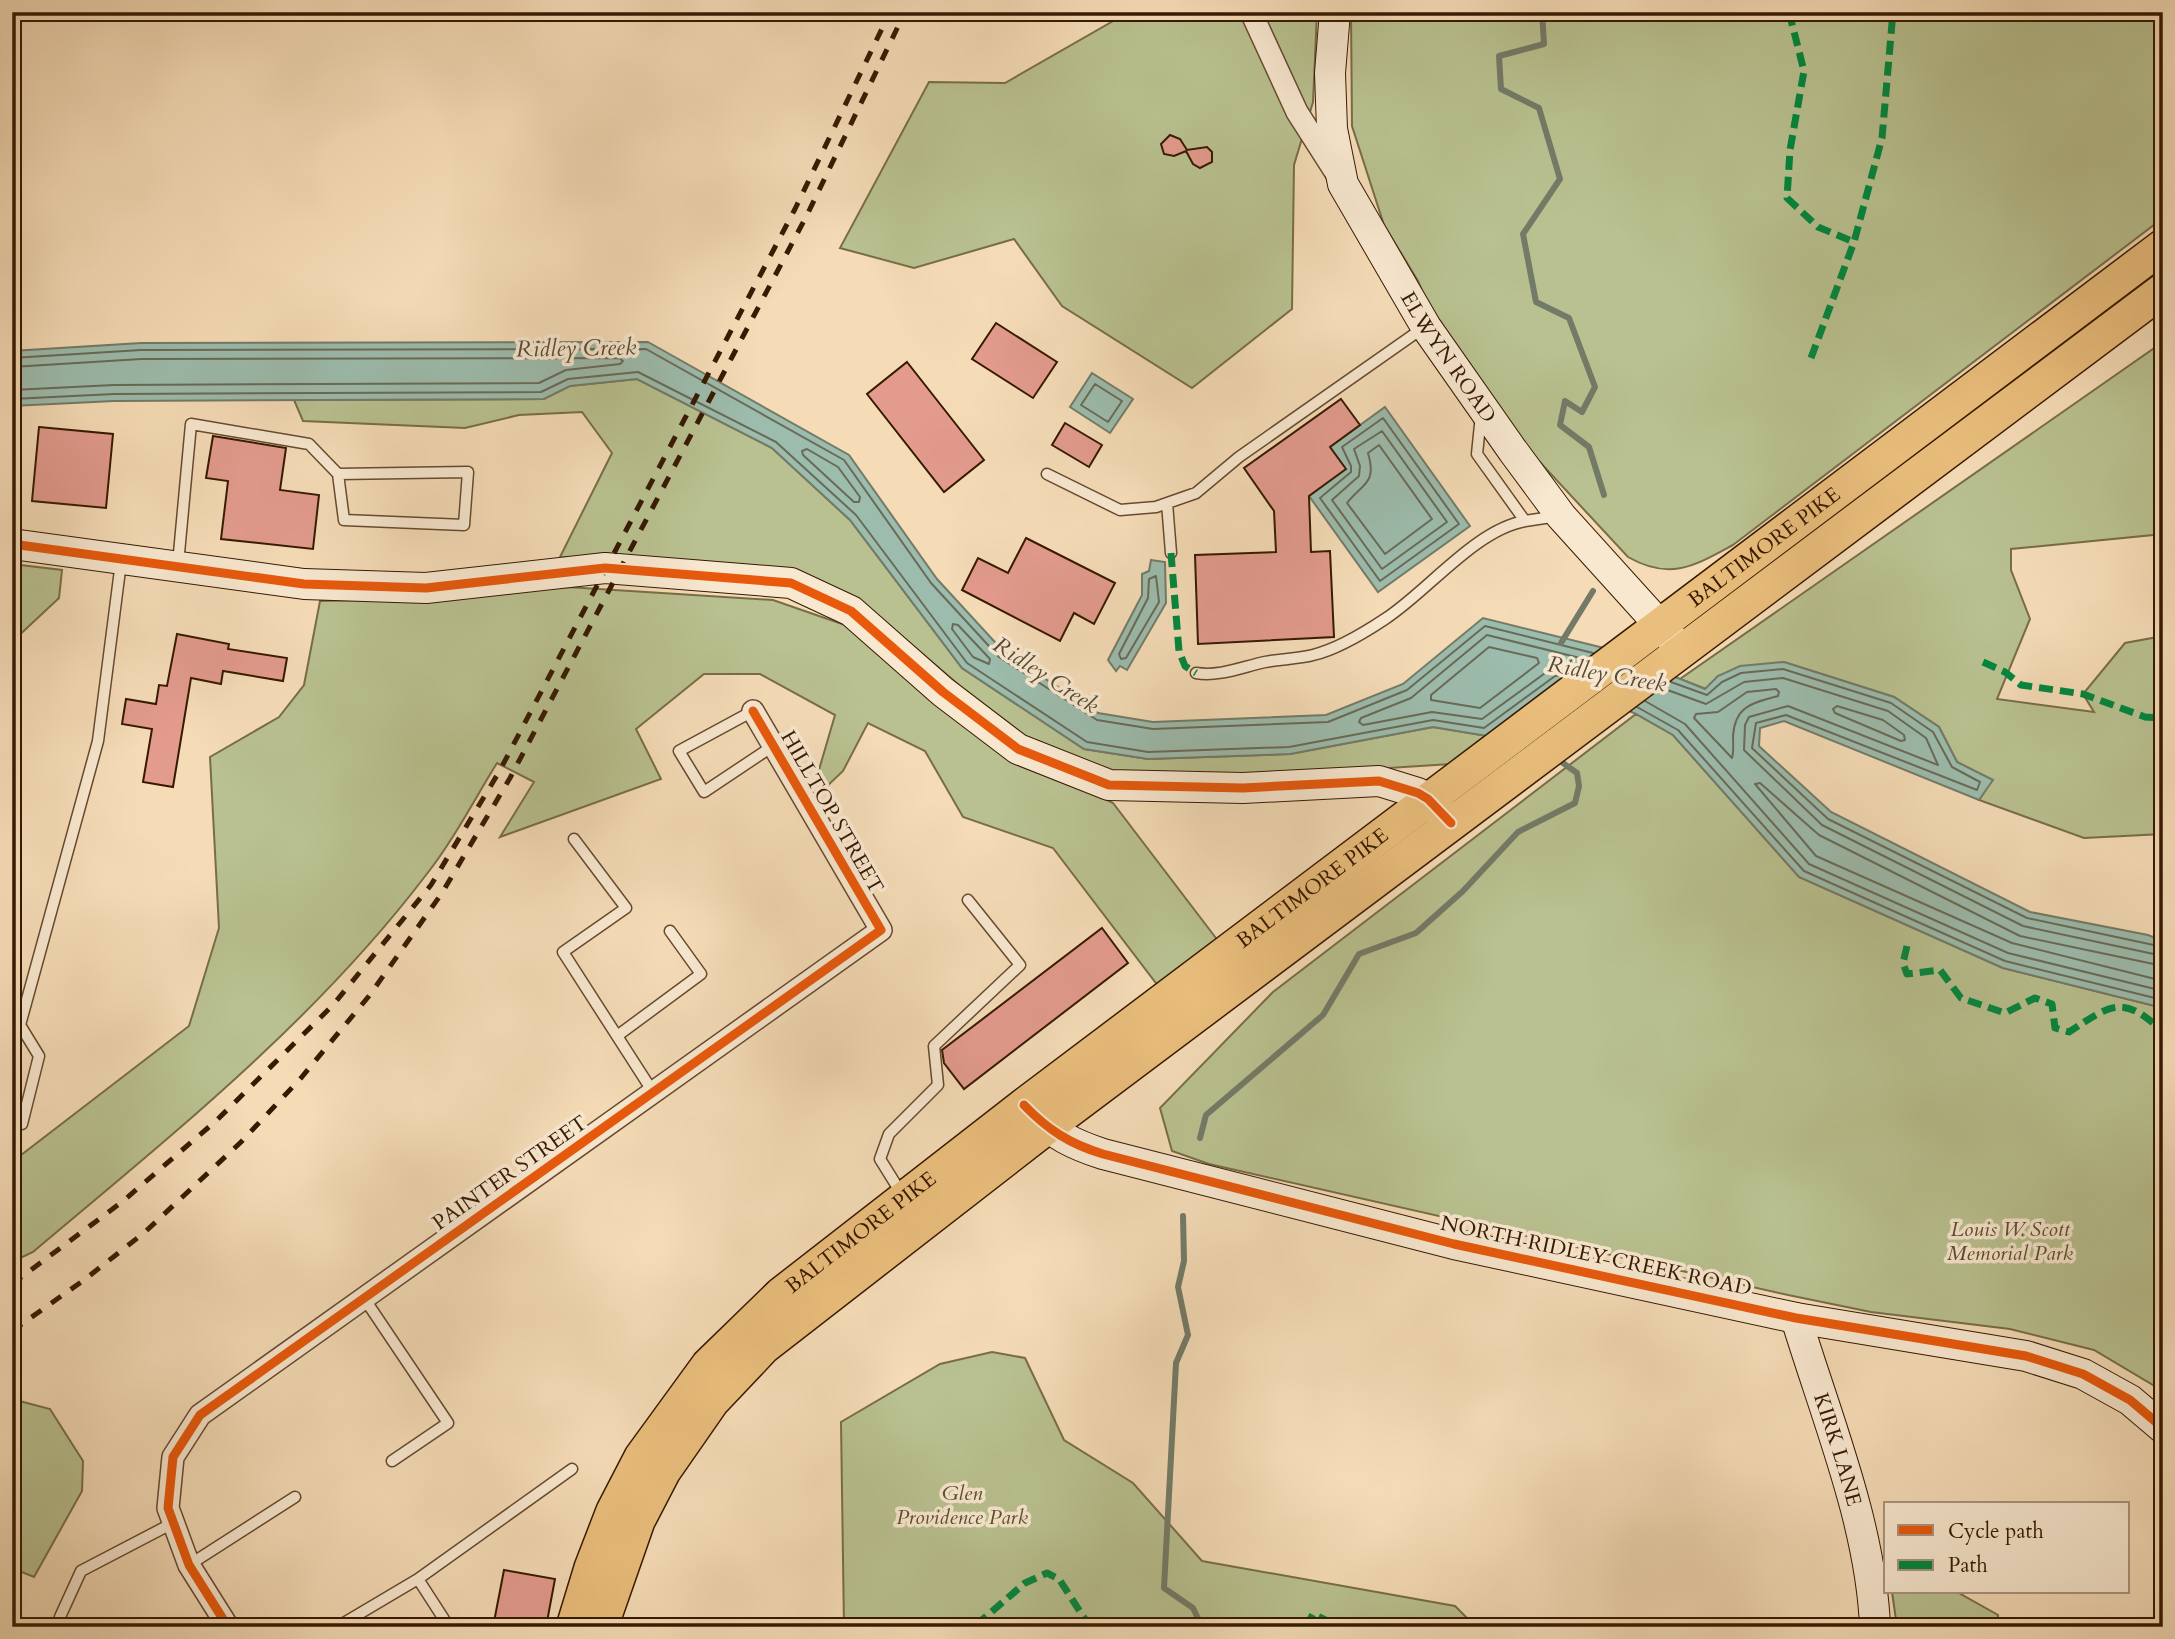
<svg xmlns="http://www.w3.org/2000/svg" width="2175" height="1639" font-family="Cardo,serif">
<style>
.green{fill:#b9c190;stroke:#786d48;stroke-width:2}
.water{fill:#9cbcad;stroke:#737b68;stroke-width:2}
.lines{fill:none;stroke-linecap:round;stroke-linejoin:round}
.shore{stroke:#696a57;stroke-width:2}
.stream{stroke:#737b68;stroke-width:6}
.building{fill:#e39b8e;stroke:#361901;stroke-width:2}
.lane-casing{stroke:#664a2e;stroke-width:13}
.street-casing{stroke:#664a2e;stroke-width:24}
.secondary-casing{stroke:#361901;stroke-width:32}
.primary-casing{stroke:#361901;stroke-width:36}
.lane{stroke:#f8e8d0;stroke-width:10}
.street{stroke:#f8e8d0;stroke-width:21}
.secondary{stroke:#f8e8d0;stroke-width:30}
.primary{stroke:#eabe7c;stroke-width:33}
.rail{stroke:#361901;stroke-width:5;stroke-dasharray:12 12;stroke-linecap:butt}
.quiet{stroke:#00873e;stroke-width:7;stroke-dasharray:14 7;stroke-linecap:butt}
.cycleway-casing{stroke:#f8e8d0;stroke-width:13}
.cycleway{stroke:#e8590c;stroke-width:9}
.labels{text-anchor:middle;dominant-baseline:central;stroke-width:7;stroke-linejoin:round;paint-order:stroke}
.street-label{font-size:21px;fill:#361901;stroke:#f8e8d0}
.park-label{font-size:21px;font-style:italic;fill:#5d4b2c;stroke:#f8e8d0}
.water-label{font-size:23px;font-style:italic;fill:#554a35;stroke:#f8e8d0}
</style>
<rect width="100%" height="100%" fill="#f5dcb7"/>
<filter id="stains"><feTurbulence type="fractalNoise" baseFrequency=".00286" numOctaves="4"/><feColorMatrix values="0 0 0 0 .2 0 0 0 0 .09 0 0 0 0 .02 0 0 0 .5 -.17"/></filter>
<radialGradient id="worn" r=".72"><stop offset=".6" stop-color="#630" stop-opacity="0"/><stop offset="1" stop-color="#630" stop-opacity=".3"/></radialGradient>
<!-- green -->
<path class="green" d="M1129 12H1317L1313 102 1294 165 1292 309 1192 388 1062 306 1014 239 914 268 840 248 929 82 1005 83Z
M1351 12H2163V218L1733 545C1694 566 1670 581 1628 557L1524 445 1436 323 1418 281 1384 225 1352 126Z
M2163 342V534L2011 549V570L2030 619 1997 699 2094 712 2083 694 2125 643 2163 636V834L2084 838 1979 800 1992 780 1957 762 1939 727 1894 697 1784 662 1718 676 1706 689 1680 679Z
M637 379 772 448 850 520 962 668 1084 749 1148 759 1290 754 1433 727 1487 736 1451 764 1295 774 1117 777 1027 737 959 685 877 615 616 558 560 557 612 453 582 412 519 415 465 428 303 421 294 400 544 399 569 386Z
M12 564 62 570 59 598 12 642Z
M567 587 773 600 845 625 1014 755 1113 803 1222 946 1162 991 1053 848 963 817 925 751 868 723 843 771 822 791 816 780 835 715 760 674H704L636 729 661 779 500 837 534 782 497 763C474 800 453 841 426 875 315 1021 172 1135 33 1252L12 1262V1162L189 1026 219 928 210 757 279 717 304 685 320 601 416 599Z
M1636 714 1673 735 1799 877 2003 968 2163 1008V1391L2094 1350 2010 1329 1871 1312 1788 1295 1209 1164 1172 1151 1160 1108 1273 992Z
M992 1352 1025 1358 1064 1440 1133 1483 1202 1561 1455 1606 1476 1627H844L841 1422 940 1364Z
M12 1399 50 1409 83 1461 82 1491 34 1577 12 1568Z
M1892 1592H1957L1998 1615V1627H1897Z"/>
<!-- water -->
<path class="water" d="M648 342 849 455 937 579 1004 652 1098 713 1153 722 1326 715 1403 684 1483 618 1604 648 1705 689 1718 676 1740 666 1784 662 1894 697 1939 727 1957 762 1993 780 1979 800 1784 721 1760 728 1759 746 1831 812 2030 912 2148 935 2163 941V1008L2003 968 1799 877 1673 735 1636 714 1560 681 1487 736 1433 727 1290 754 1148 759 1084 749 962 668 850 520 772 448 637 379 570 386 544 399 114 401 12 406V351L141 343Z
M1092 373 1133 399 1110 433 1070 407Z
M1385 407 1470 526 1378 592 1309 496 1345 469 1330 447Z
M1151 560 1165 562 1166 603 1127 670 1120 666 1116 671 1108 660 1142 595V574L1149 571Z"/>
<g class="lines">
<!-- shore -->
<path class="shore" d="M12 358 141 350 646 349 844 460 931 583 999 657 1097 720 1153 729 1328 722 1407 690 1485 626 1593 653
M12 367 141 359 619 358 623 361 620 364 566 370 539 383 114 385 12 390
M1095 384 1122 401 1108 422 1081 405Z
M12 399 114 394 541 392 568 379 638 372 776 442 856 515 967 663 1087 742 1148 752 1289 747 1433 720 1484 728 1555 676 1564 675
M1383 418 1459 524 1380 581 1320 498 1351 472V466L1342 447Z
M1382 431 1447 522 1382 569 1332 500 1359 476 1360 466 1354 449Z
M1379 445 1432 519 1385 554 1347 503C1363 483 1377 484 1368 453Z
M807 449 838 467 860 497 859 502H854L803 455 802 451Z
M1156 576 1159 602 1126 658 1121 659 1119 654 1148 598 1149 579Z
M953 624 958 625 990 659 989 664 973 657 952 629Z
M1489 647 1537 658 1539 663 1480 708 1431 700V695Z
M1572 669 1561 665 1552 668 1482 719 1432 712 1363 725 1359 722 1361 718 1411 698 1487 635 1584 659
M1671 682 1707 695 1722 682 1741 673 1783 669 1891 703 1933 732 1952 767 1980 782 1977 790 1786 715 1756 723 1752 748 1828 819 2027 918 2163 947
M1662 688 1706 704 1744 682 1783 678 1888 711 1926 738 1938 765 1788 706 1749 717 1745 725 1744 750 1822 825 2023 926 2163 956
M1776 689 1779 692 1778 696C1752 703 1735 706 1733 736 1733 744 1734 752 1732 758L1694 718 1696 714 1718 712 1747 692Z
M1645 701 1685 724 1809 864 2008 953 2163 991
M1837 706 1883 720 1904 735 1905 740 1901 741 1835 713 1833 709Z
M1637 707 1678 730 1804 871 2005 961 2163 1000
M2163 966 2020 936 1819 835 1760 783 1755 784 1816 856 2012 943 2163 981"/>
<!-- stream -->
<path class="stream" d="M1542 12 1544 44 1499 56 1501 89 1539 108 1560 179 1523 234 1536 302 1569 318 1595 387 1582 412 1565 401 1560 425 1589 447 1604 495
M1561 643 1593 591
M1200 1138 1206 1115 1323 1015 1359 954 1416 933 1463 891 1518 832 1575 803 1579 786 1577 773 1556 758
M1183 1216 1184 1261 1178 1287 1188 1335 1176 1363 1164 1588 1193 1608 1202 1627"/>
</g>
<!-- building -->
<path class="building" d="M1170 135 1180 139 1187 150 1207 147 1212 152V162L1200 168 1193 164 1186 151 1174 156 1164 154 1161 144Z
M996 323 1057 362 1033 398 972 359Z
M907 362 984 460 944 492 867 394Z
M1341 399 1360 425 1330 447 1346 469 1309 496 1311 552 1330 551 1334 637 1198 644 1195 555 1276 552 1274 511 1244 468Z
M1065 423 1102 445 1089 467 1052 445Z
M39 427 113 434 106 508 32 501Z
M213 436 286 448 280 490 319 495 313 549 221 539 228 481 206 478Z
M1026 538 1115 583 1094 624 1074 613 1060 641 962 590 978 558 1008 573Z
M177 634 229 644 228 649 287 658 283 681 223 671 221 684 191 678 173 787 143 782 152 729 122 724 126 699 156 704 159 685 167 686Z
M1102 928 1128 963 964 1089 944 1063 942 1050Z
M504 1570 555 1579 546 1627H493Z"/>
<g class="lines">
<defs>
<path id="lane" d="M1481 415 1477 454 1525 521 1558 516
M1047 474 1120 510 1156 507 1196 493 1239 457 1423 328
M1167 503 1171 553
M178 564 191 424 309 444 338 474 468 472 464 525 344 520 338 474
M1196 673C1219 677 1242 667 1265 662 1280 659 1298 659 1313 655 1338 649 1364 633 1385 619 1428 591 1475 530 1525 521
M753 711 679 751 704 792 773 746
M574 839 626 908 563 952 653 1092
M617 1036 701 974 670 931
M22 1124 39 1056 20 1025 98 741 121 562
M903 1196 880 1159 889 1134 938 1085 934 1046 1020 965 968 900
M364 1298 448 1423 392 1461
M189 1565 295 1497
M418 1579 572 1469
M66 1627 60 1617 81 1571 173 1523
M337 1627 418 1579 449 1627"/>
<path id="street" d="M1251 12 1297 112 1336 173
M228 1627 189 1565 168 1508 173 1457 200 1415 881 930 753 711"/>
<g id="secondary">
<path id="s1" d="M1335 12 1330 73 1332 129 1343 184 1426 327 1513 451 1561 516 1675 642"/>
<path d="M12 544 304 584 426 588 605 568 791 583 851 611 943 692 1018 749 1109 785 1243 788 1379 781 1418 793 1443 814"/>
<path d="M1032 1113C1052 1134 1075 1145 1103 1154L1454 1244 1796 1318 2026 1356 2083 1374 2130 1400 2163 1428"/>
<path id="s2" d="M1796 1318C1826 1417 1871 1524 1875 1627"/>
</g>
<g id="primary">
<path id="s3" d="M573 1627 591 1568 613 1511 641 1457 708 1365 781 1294 1024 1105 2163 246"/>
<path d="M601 1627 638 1521 664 1471 712 1402 764 1347 1046 1128 2163 290"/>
</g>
</defs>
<!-- lane casing -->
<use href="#lane" class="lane-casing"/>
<!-- street casing -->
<use href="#street" class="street-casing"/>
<!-- secondary casing -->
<use href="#secondary" class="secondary-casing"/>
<!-- primary casing -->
<use href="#primary" class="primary-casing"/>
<!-- lane -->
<use href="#lane" class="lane"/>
<!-- street -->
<use href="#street" class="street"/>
<!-- secondary -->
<use href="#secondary" class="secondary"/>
<!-- primary -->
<use href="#primary" class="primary"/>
<!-- rail -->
<path class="rail" d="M12 1284 122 1202 217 1120 333 1005 431 885 499 772 795 209 890 12
M12 1331 84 1280 145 1232 241 1142 301 1078 369 996 442 893 510 778 807 215 905 12"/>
<!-- quiet -->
<path class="quiet" d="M1789 12 1804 71 1790 150 1787 198 1818 227 1854 242
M1811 358 1854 242 1882 138 1893 12
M1171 553 1179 651 1185 666 1196 673
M1983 662 2005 672 2021 685 2083 694 2145 717 2163 718
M1907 946 1903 963 1907 974 1940 970 1961 998 2005 1013 2035 998 2052 1004 2055 1028 2069 1032C2111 1005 2122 993 2163 1032
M978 1627 982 1620 1025 1583 1047 1573 1059 1579 1090 1627
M1306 1627 1313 1614 1340 1627"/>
<defs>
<path id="cycleway" d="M12 544 304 584 426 588 605 568 791 583 851 611 943 692 1018 749 1109 785 1243 788 1379 781 1418 793 1428 799 1451 823
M1024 1105C1048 1130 1070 1144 1103 1154L1454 1244 1796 1318 2026 1356 2083 1374 2130 1400 2163 1428
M228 1627 189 1565 168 1508 173 1457 200 1415 881 930 753 711"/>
</defs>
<!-- cycleway casing -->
<use href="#cycleway" class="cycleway-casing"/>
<!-- cycleway -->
<use href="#cycleway" class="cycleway"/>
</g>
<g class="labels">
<!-- street labels -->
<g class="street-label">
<text stroke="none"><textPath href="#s1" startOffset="376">ELWYN ROAD</textPath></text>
<text stroke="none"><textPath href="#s3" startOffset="1634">BALTIMORE PIKE</textPath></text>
<text transform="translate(832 812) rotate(60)">HILLTOP STREET</text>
<text stroke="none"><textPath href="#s3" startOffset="1068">BALTIMORE PIKE</textPath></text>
<text transform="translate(510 1173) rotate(-35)">PAINTER STREET</text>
<text stroke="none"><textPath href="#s3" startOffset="500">BALTIMORE PIKE</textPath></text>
<text transform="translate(1596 1256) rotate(12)">NORTH RIDLEY CREEK ROAD</text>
<text stroke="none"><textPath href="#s2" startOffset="138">KIRK LANE</textPath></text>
</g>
<!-- park labels -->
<g class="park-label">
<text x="2010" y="1229">Louis W. Scott<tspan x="2010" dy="24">Memorial Park</tspan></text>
<text x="962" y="1493">Glen<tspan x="962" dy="24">Providence Park</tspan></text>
</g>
<!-- water labels -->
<g class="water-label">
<text transform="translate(576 348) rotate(-1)">Ridley Creek</text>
<text transform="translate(1607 674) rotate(10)">Ridley Creek</text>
<text transform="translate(1046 675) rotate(33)">Ridley Creek</text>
</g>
</g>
<!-- margin -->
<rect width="2175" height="1639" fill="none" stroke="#f5dcb7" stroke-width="42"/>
<rect x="14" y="14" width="2147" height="1611" fill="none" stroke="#361901" stroke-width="3.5"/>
<rect x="21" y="21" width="2133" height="1597" fill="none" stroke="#361901" stroke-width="2"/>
<!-- legend -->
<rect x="1884" y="1502" width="245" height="91" fill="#f8e8d0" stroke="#aa957d" stroke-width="2"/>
<rect x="1898" y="1525" width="35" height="10" fill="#e8590c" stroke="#aa957d" stroke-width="2"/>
<text x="1948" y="1538" font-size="21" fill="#361901">Cycle path</text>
<rect x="1898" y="1560" width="35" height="10" fill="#00873e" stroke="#aa957d" stroke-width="2"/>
<text x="1948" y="1572" font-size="21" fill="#361901">Path</text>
<rect width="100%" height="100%" filter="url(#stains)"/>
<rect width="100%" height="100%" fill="url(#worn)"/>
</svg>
